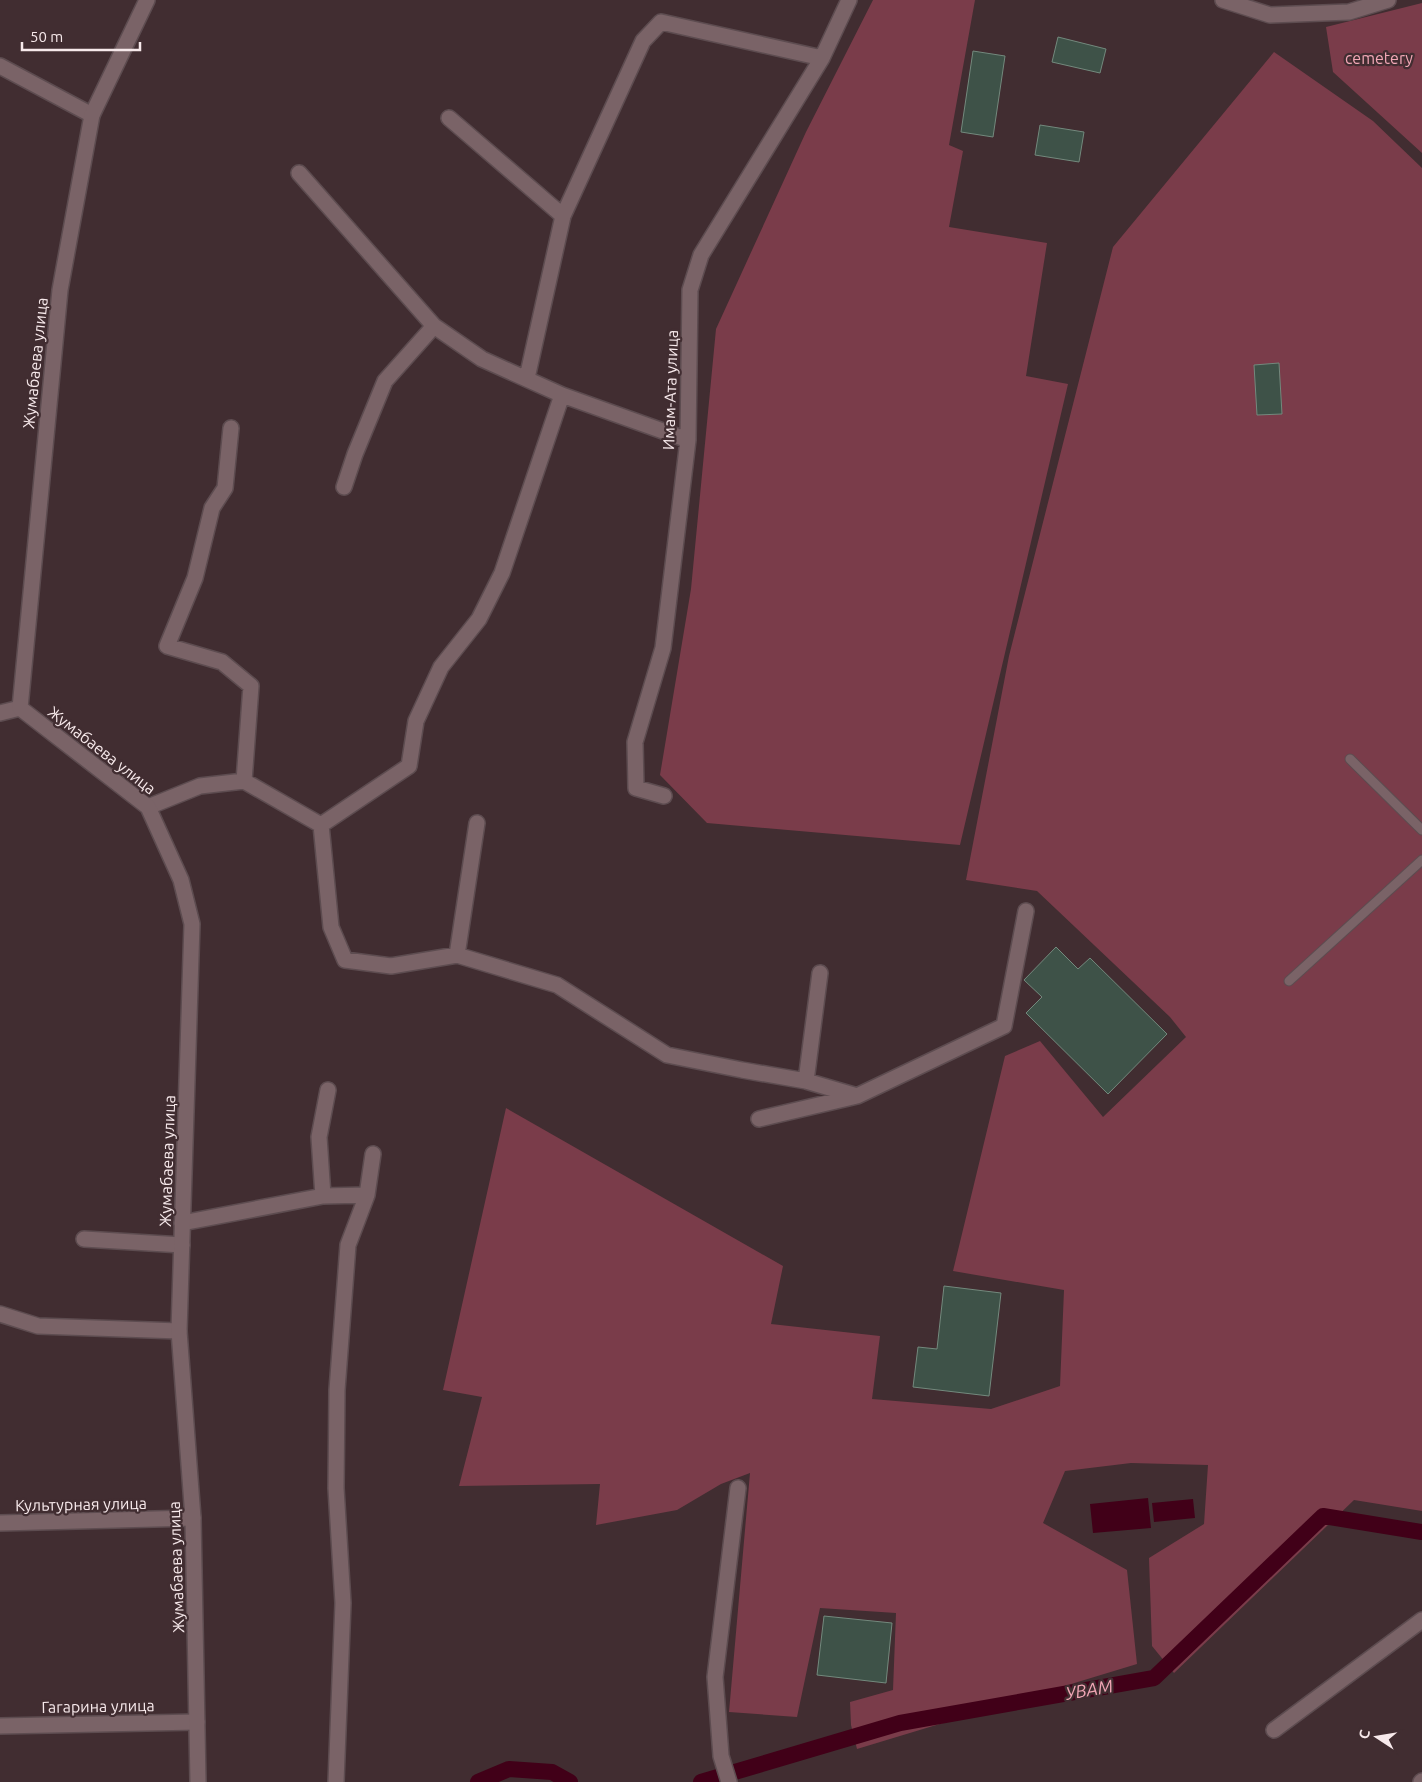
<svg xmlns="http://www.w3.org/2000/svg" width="1422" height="1782" font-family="Ubuntu,sans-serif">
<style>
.green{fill:#7a3c4a}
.water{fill:#410018}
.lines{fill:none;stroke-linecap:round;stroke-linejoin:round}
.canal{stroke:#410018;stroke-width:16}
.building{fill:#3e5248;stroke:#73897d}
.service-casing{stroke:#5d4c50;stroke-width:11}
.minor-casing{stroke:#5d4c50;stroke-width:18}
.tertiary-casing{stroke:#5d4c50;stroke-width:18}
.secondary-casing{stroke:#5d4c50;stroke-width:18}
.service{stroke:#7a6367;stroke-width:9}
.minor{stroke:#7a6367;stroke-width:15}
.tertiary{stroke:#7a6367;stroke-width:15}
.secondary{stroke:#7a6367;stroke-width:15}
.labels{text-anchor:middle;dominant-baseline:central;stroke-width:4.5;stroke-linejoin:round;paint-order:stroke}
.park-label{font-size:16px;fill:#f3a8b7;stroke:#412d31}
.street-label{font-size:16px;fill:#f7e9eb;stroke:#412d31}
.water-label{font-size:18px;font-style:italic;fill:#f1a6b5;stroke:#412d31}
</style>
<rect width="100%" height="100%" fill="#412d31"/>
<!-- green -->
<path class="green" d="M873 0H975L949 145 963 151 949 227 1047 243 1026 376 1068 384 960 845 707 823 660 775 691 589 716 329 806 132Z
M1422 3V153L1333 72 1326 27Z
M1274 52 1373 121 1422 168V1511L1354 1500 1174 1673 1152 1646 1149 1558 1204 1524 1208 1465 1131 1463 1065 1471 1043 1523 1127 1570 1137 1664 857 1749 851 1725 850 1702 893 1690 896 1613 820 1608 797 1717 729 1712 750 1473 721 1484 677 1510 596 1525 600 1484 459 1486 482 1397 443 1390 506 1108 783 1266 771 1324 880 1336 872 1399 991 1409 1060 1386 1064 1290 953 1271 1005 1056 1040 1041 1103 1117 1186 1037 1170 1017 1037 891 966 880 1009 656 1113 247Z"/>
<!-- water -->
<path class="water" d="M1148 1498 1151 1528 1093 1533 1090 1504Z
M1193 1499 1195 1518 1154 1522 1152 1503Z"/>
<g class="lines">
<!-- canal -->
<path class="canal" d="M478 1782 509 1769 552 1772 570 1782
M701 1782 900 1723 1154 1678 1323 1516 1422 1532"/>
</g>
<!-- building -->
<path class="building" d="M1058 37 1106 49 1100 73 1052 62Z
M973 51 1005 56 993 137 961 132Z
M1040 125 1084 132 1079 162 1035 155Z
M1279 363 1282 414 1257 415 1254 365Z
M1056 947 1078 969 1090 958 1167 1034 1108 1094 1026 1013 1042 997 1024 980Z
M944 1286 1001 1293 989 1396 913 1387 918 1347 937 1349Z
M824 1616 892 1623 886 1683 817 1675Z"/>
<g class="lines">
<defs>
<path id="service" d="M1350 759 1422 830
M1289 981 1422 860"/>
<path id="minor" d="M0 66 92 115
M449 118 563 216
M299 173 434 326 482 359 562 395 688 440
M527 378 563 216 643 41 661 22 822 58
M231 428 225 488 212 508 195 578 167 646 222 662 251 686 244 781
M344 487 355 454 385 381 434 326
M0 713 20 708
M664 796 636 788 635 742 663 648 688 440 690 290 701 255 822 58 849 0
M148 807 200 786 244 781 321 825 331 927 345 960 391 966 457 955 557 985 667 1055 742 1070 806 1081 857 1096
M321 825 409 766 416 721 441 667 479 619 502 573 562 395
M457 955 477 823
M806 1081 820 973
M759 1119 857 1096 1004 1026 1026 911
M323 1196 319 1137 328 1090
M182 1223 323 1196 367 1195
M84 1239 182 1245
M0 1314 38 1326 179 1331
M0 1523 193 1518
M0 1726 197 1722
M1274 1730 1422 1620
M336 1782 343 1603 336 1488 337 1390 348 1245 367 1195 373 1154
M729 1782 721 1756 715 1677 738 1488"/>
<path id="tertiary" d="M147 0 92 115 60 290 20 708 148 807 181 880 192 924 179 1331 193 1518 198 1782
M1223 0 1270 15 1349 12 1388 0"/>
<path id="secondary" d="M1421 1782 1422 1781"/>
</defs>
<!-- service casing -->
<use href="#service" class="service-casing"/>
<!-- minor casing -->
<use href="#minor" class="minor-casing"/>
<!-- tertiary casing -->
<use href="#tertiary" class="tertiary-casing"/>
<!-- secondary casing -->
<use href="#secondary" class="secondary-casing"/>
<!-- service -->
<use href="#service" class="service"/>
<!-- minor -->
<use href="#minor" class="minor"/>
<!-- tertiary -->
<use href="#tertiary" class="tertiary"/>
<!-- secondary -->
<use href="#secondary" class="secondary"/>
</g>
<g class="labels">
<!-- park labels -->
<g class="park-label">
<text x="1379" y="58">cemetery</text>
</g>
<!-- street labels -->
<g class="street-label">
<text transform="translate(35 363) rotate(-84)">Жумабаева улица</text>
<text transform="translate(670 390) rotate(-88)">Имам-Ата улица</text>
<text transform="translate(102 750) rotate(38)">Жумабаева улица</text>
<text transform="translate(167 1161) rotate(-88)">Жумабаева улица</text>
<text transform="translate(81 1504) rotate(-1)">Культурная улица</text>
<text transform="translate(176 1567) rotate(-92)">Жумабаева улица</text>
<text transform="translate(98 1706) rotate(-1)">Гагарина улица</text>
</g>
<!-- water labels -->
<g class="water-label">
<text transform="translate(1089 1689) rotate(-10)">УВАМ</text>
</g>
</g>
<!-- north arrow -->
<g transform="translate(1377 1737) rotate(282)" stroke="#412d31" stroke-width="4" paint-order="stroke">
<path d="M0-4L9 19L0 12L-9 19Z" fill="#f7e9eb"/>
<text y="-8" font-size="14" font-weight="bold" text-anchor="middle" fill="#f7e9eb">С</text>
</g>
<!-- scale -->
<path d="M22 42v8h118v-8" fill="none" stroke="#f7e9eb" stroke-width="2.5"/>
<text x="30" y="42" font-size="15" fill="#f7e9eb" stroke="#412d31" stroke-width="4" paint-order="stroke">50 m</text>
</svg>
